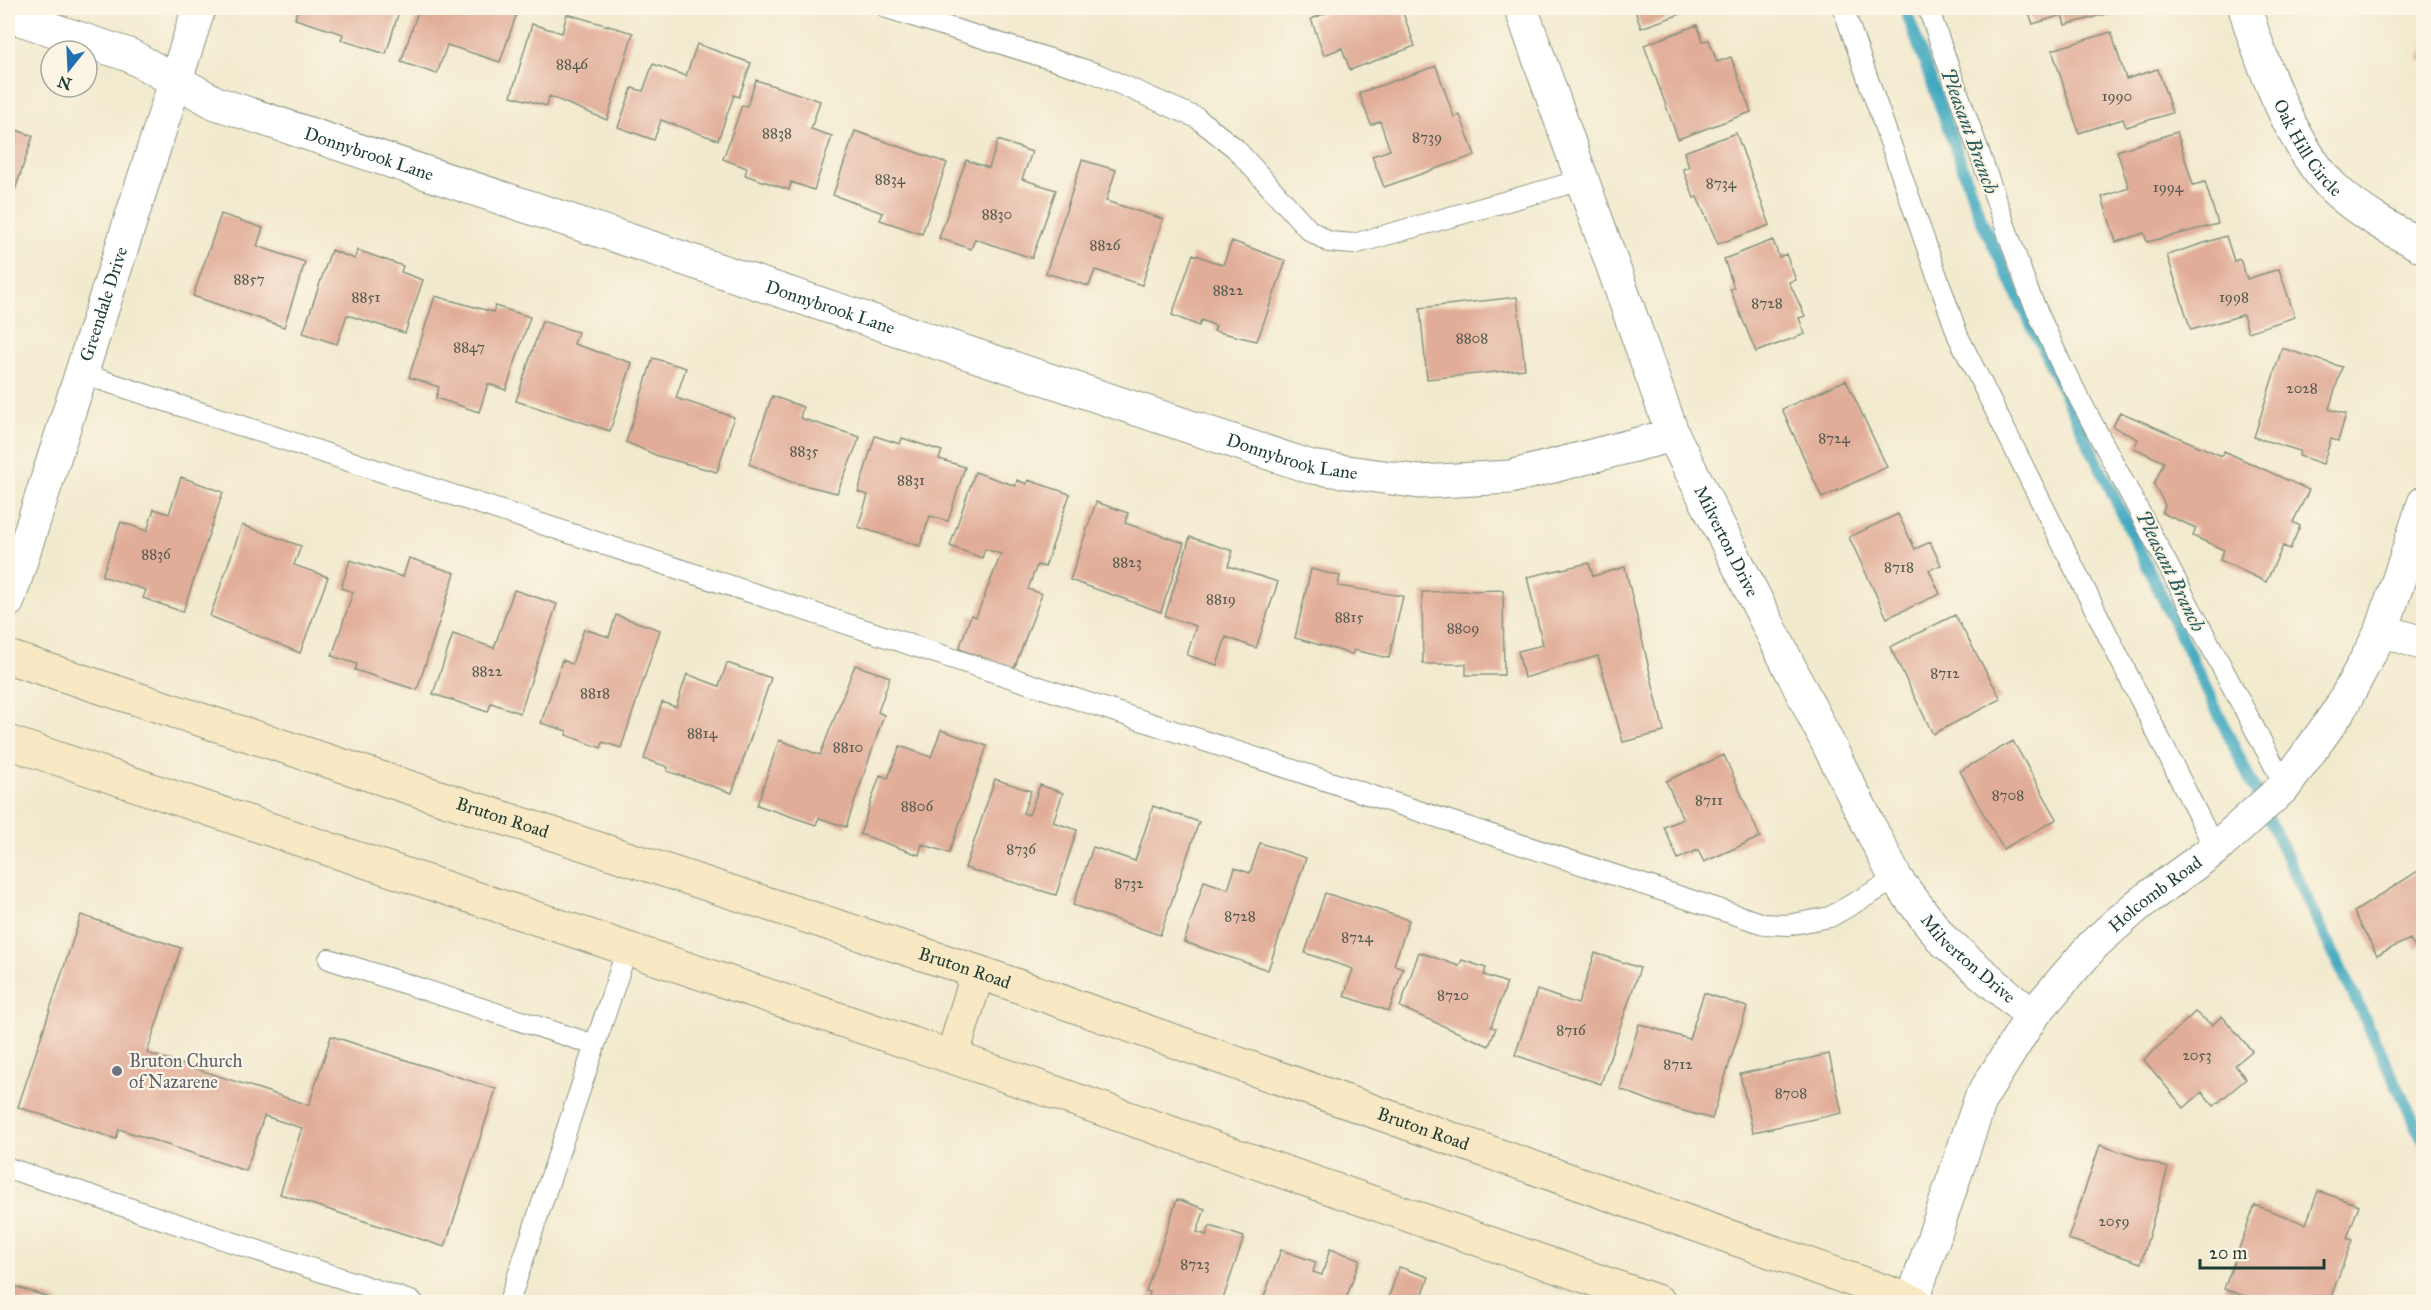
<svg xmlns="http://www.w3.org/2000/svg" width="2431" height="1310" font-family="'IM FELL Great Primer',serif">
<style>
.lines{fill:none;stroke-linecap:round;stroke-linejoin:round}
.stream{stroke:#40a9c0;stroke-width:12}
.building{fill:#e1ad99}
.service-casing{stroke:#889481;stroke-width:22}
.minor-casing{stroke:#889481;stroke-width:35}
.tertiary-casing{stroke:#889481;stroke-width:35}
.secondary-casing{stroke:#889481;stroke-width:35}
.service{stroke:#fff;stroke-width:20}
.minor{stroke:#fff;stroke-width:33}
.tertiary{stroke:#fff;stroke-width:33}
.secondary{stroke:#f8e8c3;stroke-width:33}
.worship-dot{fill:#6b7280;stroke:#fcf5e5;stroke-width:2}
.labels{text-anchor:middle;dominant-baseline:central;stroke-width:4.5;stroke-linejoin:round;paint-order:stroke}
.number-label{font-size:15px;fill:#50594d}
.street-label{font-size:18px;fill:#1f3d34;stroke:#fcf5e5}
.worship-label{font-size:18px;fill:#5b616d;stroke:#fcf5e5;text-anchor:start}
.water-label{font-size:20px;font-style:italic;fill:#295d5e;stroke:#fcf5e5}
</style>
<rect width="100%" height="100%" fill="#fcf5e5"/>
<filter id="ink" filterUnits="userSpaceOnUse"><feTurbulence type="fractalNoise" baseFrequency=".0167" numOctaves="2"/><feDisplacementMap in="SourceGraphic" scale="12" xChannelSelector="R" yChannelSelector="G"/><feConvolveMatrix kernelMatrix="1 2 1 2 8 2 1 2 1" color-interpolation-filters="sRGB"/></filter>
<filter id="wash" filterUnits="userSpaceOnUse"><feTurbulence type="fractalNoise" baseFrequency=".008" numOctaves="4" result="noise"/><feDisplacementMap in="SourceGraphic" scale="24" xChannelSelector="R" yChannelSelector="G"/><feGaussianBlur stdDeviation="1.35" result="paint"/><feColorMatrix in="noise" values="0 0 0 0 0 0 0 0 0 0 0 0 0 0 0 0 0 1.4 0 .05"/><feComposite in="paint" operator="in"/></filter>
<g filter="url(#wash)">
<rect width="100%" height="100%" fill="#f2eace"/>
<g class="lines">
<!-- stream -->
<path class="stream" d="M1905 8 1982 222 2424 1142"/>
</g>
<g id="blocks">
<!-- building -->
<path class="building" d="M298 8H400L386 54 341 40 343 34 295 19Z
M419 8H512L518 10 500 62 447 45 437 74 401 62Z
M1327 8H1401L1415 46 1350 70 1342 48 1324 55 1311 19 1329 12Z
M1634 8H1698L1641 28Z
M2027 8H2128L2065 25 2062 15 2033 24Z
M567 14 633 33 607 120 549 96 547 106 511 96 532 24 562 33Z
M1697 25 1703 41 1709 40 1717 62 1731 57 1751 112 1678 139 1644 45Z
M2111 32 2126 79 2158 69 2172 113 2126 127 2123 119 2079 133 2052 50Z
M697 44 751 63 739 97 734 95 718 140 661 120 654 140 618 127 632 88 643 91 653 64 686 76Z
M2423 46H2424V61L2419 60Z
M1436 66 1454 117 1460 115 1475 155 1384 187 1372 156 1390 150 1380 121 1371 125 1359 93Z
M756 80 820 101 811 129 832 136 814 190 791 182 789 190 745 175 747 168 723 159 742 105 747 106Z
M8 127 33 136 8 211Z
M855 131 947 163 922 234 880 220 883 213 833 195Z
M2177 132 2193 185 2205 182 2218 224 2147 242 2144 233 2116 242 2102 197 2129 188 2117 151Z
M1736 133 1770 225 1718 244 1697 197 1694 198 1683 169 1689 167 1684 152Z
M998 140 1032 152 1022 179 1056 190 1032 258 975 239 971 249 939 238 966 160 989 168Z
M1082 160 1116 170 1106 201 1163 219 1142 285 1095 270 1089 286 1046 273Z
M221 214 263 228 257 246 305 262 284 327 193 296Z
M2226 236 2234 261 2240 259 2247 279 2279 269 2295 317 2248 332 2243 315 2191 330 2167 255Z
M1773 240 1779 257 1786 254 1796 280 1789 282 1805 316 1799 318 1805 334 1756 352 1730 289 1734 288 1724 259Z
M1232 241 1286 261 1257 341 1214 331 1216 326 1201 320 1199 326 1172 315 1193 254 1223 265Z
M331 250 355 259 357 250 403 266 401 272 423 280 405 333 347 315 337 344 303 333Z
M435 296 493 312 495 306 530 317 506 390 488 384 479 412 436 398 439 387 409 377Z
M1517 297 1525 369 1427 379 1420 308Z
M542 321 578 332 574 344 632 363 610 431 516 401Z
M2282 348 2342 367 2329 409 2346 414 2338 441 2331 439 2323 464 2299 456 2300 451 2254 437Z
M653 358 686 368 676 398 734 417 717 472 658 456 626 442Z
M1846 380 1887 467 1822 498 1782 409Z
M772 396 803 407 800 418 860 437 837 493 791 482 749 464Z
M2120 412 2222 456 2224 451 2309 490 2293 522 2300 526 2290 549 2283 546 2266 582 2220 560 2224 550 2193 536 2196 528 2162 513 2165 505 2154 484 2164 462 2134 448 2138 439 2113 427Z
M875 436 900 444 902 438 942 451 939 459 965 467 948 521 930 516 920 546 858 527 868 495 858 492Z
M975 472 1016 486 1017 480 1027 484 1028 480 1070 494 1045 567 1037 565 1028 589 1042 594 1014 669 959 649 971 615 976 617 1001 554 985 549 982 558 950 546Z
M181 477 223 492 183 612 143 598 146 590 102 576 121 522 147 531 154 509 169 514Z
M1096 502 1128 513 1125 523 1184 543 1161 612 1070 580Z
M1898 514 1915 549 1930 542 1941 565 1929 570 1940 594 1887 618 1849 537Z
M242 525 301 546 294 565 328 577 300 653 210 616Z
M1190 537 1233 551 1228 566 1278 582 1256 648 1226 637 1217 665 1187 655 1196 626 1165 616Z
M409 558 455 573 417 690 355 670 357 664 332 656 353 592 341 588 350 560 403 577Z
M1589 563 1593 576 1625 567 1664 732 1623 742 1598 656 1524 678 1518 651 1543 645 1527 577Z
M1311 569 1340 576 1338 586 1403 596 1389 658 1354 650 1352 654 1295 638Z
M514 590 557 604 520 713 491 703 488 712 433 694 453 634 494 648Z
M1503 590 1504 675H1466V664H1423L1422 592Z
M616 615 660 630 621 748 603 742 601 748 566 735 567 731 541 723 562 660 572 664 584 629 609 637Z
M1955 615 2001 699 1933 734 1890 647Z
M727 663 771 678 732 793 667 771 668 767 644 759 662 702 676 707 687 674 719 686Z
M855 665 890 677 878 712 884 715 846 827 819 818 816 825 757 805 779 740 820 755Z
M941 730 987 746 949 853 922 844 919 855 860 834 880 775 888 778 900 746 931 757Z
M2013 741 2057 819 2003 849 1960 771Z
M1724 755 1760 837 1704 862 1698 850 1678 859 1664 827 1683 819 1666 781Z
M995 779 1031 791 1023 813 1029 815 1040 785 1063 793 1053 822 1077 830 1056 895 965 868Z
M1153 806 1199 822 1160 935 1073 905 1093 847 1135 861Z
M1260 843 1306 858 1268 970 1184 942 1204 881 1228 889 1235 868 1250 873Z
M2424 867V944L2416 949 2410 939 2377 955 2354 912Z
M1325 893 1409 920 1394 965 1403 968 1389 1011 1344 996 1353 969 1305 953Z
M81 915 181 948 147 1053 309 1105 331 1036 496 1089 445 1247 280 1194 302 1128 264 1116 246 1171 119 1129 116 1139 18 1107Z
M1419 952 1459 966 1462 960 1486 968 1484 975 1507 983 1491 1027 1496 1028 1489 1046 1400 1007Z
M1595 953 1640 968 1601 1084 1515 1055 1537 990 1578 1004Z
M1704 993 1747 1007 1712 1119 1656 1103 1620 1089 1639 1024 1689 1039Z
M2195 1012 2212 1025 2222 1016 2252 1051 2235 1065 2246 1079 2214 1106 2202 1092 2184 1108 2144 1060Z
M1829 1054 1842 1113 1753 1132 1740 1074Z
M2100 1145 2168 1168 2141 1263 2068 1239Z
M2318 1191 2359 1205 2347 1238 2352 1240 2329 1302H2261L2224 1289 2255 1205 2306 1224Z
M1177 1199 1205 1209 1197 1232 1206 1235 1210 1226 1244 1237 1222 1302H1183L1177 1300 1176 1302H1147L1150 1292 1146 1291Z
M1330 1249 1360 1259 1345 1302H1262L1281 1250 1316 1262 1313 1272 1322 1275Z
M1399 1267 1429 1277 1420 1302H1387Z
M8 1284 63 1302H8Z
M1433 1295 1453 1302H1430Z"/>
</g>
</g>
<g filter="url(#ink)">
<use href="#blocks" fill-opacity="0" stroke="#889481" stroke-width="1.5"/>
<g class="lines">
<defs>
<path id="service" d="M887 8 1095 73 1197 118 1235 148 1309 230 1329 242 1354 244 1582 180
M1843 8 1958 336 2215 849
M1928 8 2029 293 2061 364 2285 786
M80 373 1764 924 1788 925 1830 917 1896 879
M329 959 595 1045
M8 1168 413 1302
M509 1302 627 949"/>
<g id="minor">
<path id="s1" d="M1521 8 1673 435 1896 879 1943 940 2032 1016"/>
<path id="s2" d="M2245 8C2261 62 2296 156 2339 193 2364 215 2394 231 2424 247"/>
<path id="s3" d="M8 15 129 55 216 103 1311 467 1420 482 1510 477 1673 435"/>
<path id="s4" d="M8 601 199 8"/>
<path d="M2382 630 2424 644"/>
</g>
<g id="tertiary">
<path id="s5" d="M1912 1302 1981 1098 2032 1016 2094 944 2138 905 2215 849 2285 786 2340 709 2382 630 2424 503"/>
</g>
<g id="secondary">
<path id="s6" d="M8 657 978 972 1915 1302"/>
<path d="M8 742 952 1057 1659 1302"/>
<path d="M952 1057 978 972"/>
</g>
</defs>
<!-- service casing -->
<use href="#service" class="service-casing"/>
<!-- minor casing -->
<use href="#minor" class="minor-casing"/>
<!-- tertiary casing -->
<use href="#tertiary" class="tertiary-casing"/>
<!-- secondary casing -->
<use href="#secondary" class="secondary-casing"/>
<!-- service -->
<use href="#service" class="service"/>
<!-- minor -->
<use href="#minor" class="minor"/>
<!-- tertiary -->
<use href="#tertiary" class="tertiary"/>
<!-- secondary -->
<use href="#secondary" class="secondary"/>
</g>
</g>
<!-- markers -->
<circle class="worship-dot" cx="117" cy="1071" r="6"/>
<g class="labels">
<!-- number labels -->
<g class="number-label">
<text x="572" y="64">8846</text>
<text x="2117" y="96">1990</text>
<text x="777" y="133">8838</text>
<text x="1427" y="137">8739</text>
<text x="890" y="179">8834</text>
<text x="1721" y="183">8734</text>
<text x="2168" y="187">1994</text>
<text x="997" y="214">8830</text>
<text x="1105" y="245">8826</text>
<text x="249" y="279">8857</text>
<text x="1228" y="290">8822</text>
<text x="366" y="297">8851</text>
<text x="2234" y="297">1998</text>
<text x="1767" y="303">8728</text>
<text x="1472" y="338">8808</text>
<text x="469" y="347">8847</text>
<text x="2302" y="388">2028</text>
<text x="1834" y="438">8724</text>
<text x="804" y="451">8835</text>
<text x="911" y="480">8831</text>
<text x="156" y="554">8836</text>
<text x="1127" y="562">8823</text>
<text x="1899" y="567">8718</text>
<text x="1221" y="599">8819</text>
<text x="1349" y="617">8815</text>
<text x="1463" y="628">8809</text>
<text x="487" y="671">8822</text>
<text x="1945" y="673">8712</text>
<text x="595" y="693">8818</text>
<text x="702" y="733">8814</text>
<text x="848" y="747">8810</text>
<text x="2008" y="795">8708</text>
<text x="1709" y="800">8711</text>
<text x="917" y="806">8806</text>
<text x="1021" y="849">8736</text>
<text x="1129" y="883">8732</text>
<text x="1240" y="916">8728</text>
<text x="1357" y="937">8724</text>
<text x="1453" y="995">8720</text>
<text x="1571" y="1030">8716</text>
<text x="2197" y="1055">2053</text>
<text x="1678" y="1064">8712</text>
<text x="1791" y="1093">8708</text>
<text x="2114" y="1221">2059</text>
<text x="1195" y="1264">8723</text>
</g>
<!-- street labels -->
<g class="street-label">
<text stroke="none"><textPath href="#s2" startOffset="154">Oak Hill Circle</textPath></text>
<text stroke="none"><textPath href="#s3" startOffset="388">Donnybrook Lane</textPath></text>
<text stroke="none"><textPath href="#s4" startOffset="312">Greendale Drive</textPath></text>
<text stroke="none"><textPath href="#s3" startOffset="874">Donnybrook Lane</textPath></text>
<text stroke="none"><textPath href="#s3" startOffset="1360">Donnybrook Lane</textPath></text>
<text stroke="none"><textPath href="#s1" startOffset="572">Milverton Drive</textPath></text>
<text stroke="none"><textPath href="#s6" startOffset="520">Bruton Road</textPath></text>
<text stroke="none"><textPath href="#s5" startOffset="486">Holcomb Road</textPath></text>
<text stroke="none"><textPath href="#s1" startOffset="1058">Milverton Drive</textPath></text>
<text stroke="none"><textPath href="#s6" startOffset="1006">Bruton Road</textPath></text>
<text stroke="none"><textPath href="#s6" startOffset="1492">Bruton Road</textPath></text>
</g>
<!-- worship labels -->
<g class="worship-label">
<text x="129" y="1061">Bruton Church<tspan x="129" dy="21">of Nazarene</tspan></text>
</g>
<!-- water labels -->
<g class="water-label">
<text transform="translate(1970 131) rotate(70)">Pleasant Branch</text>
<text transform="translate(2171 571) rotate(64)">Pleasant Branch</text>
</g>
</g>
<!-- margin -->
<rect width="2431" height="1310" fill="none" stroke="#fcf5e5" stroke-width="30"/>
<!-- north arrow -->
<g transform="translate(69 69) rotate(198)"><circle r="28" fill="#fcf5e5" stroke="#a4ab9e" stroke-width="1.5"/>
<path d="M0-4.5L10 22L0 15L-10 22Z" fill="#1f6fb2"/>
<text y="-9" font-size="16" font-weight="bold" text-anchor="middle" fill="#1f3d34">N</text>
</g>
<!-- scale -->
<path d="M2200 1259v9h124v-9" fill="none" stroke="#1f3d34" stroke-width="3"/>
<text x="2209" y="1259" font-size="18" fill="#1f3d34" stroke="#fcf5e5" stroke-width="4.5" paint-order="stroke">20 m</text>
</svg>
